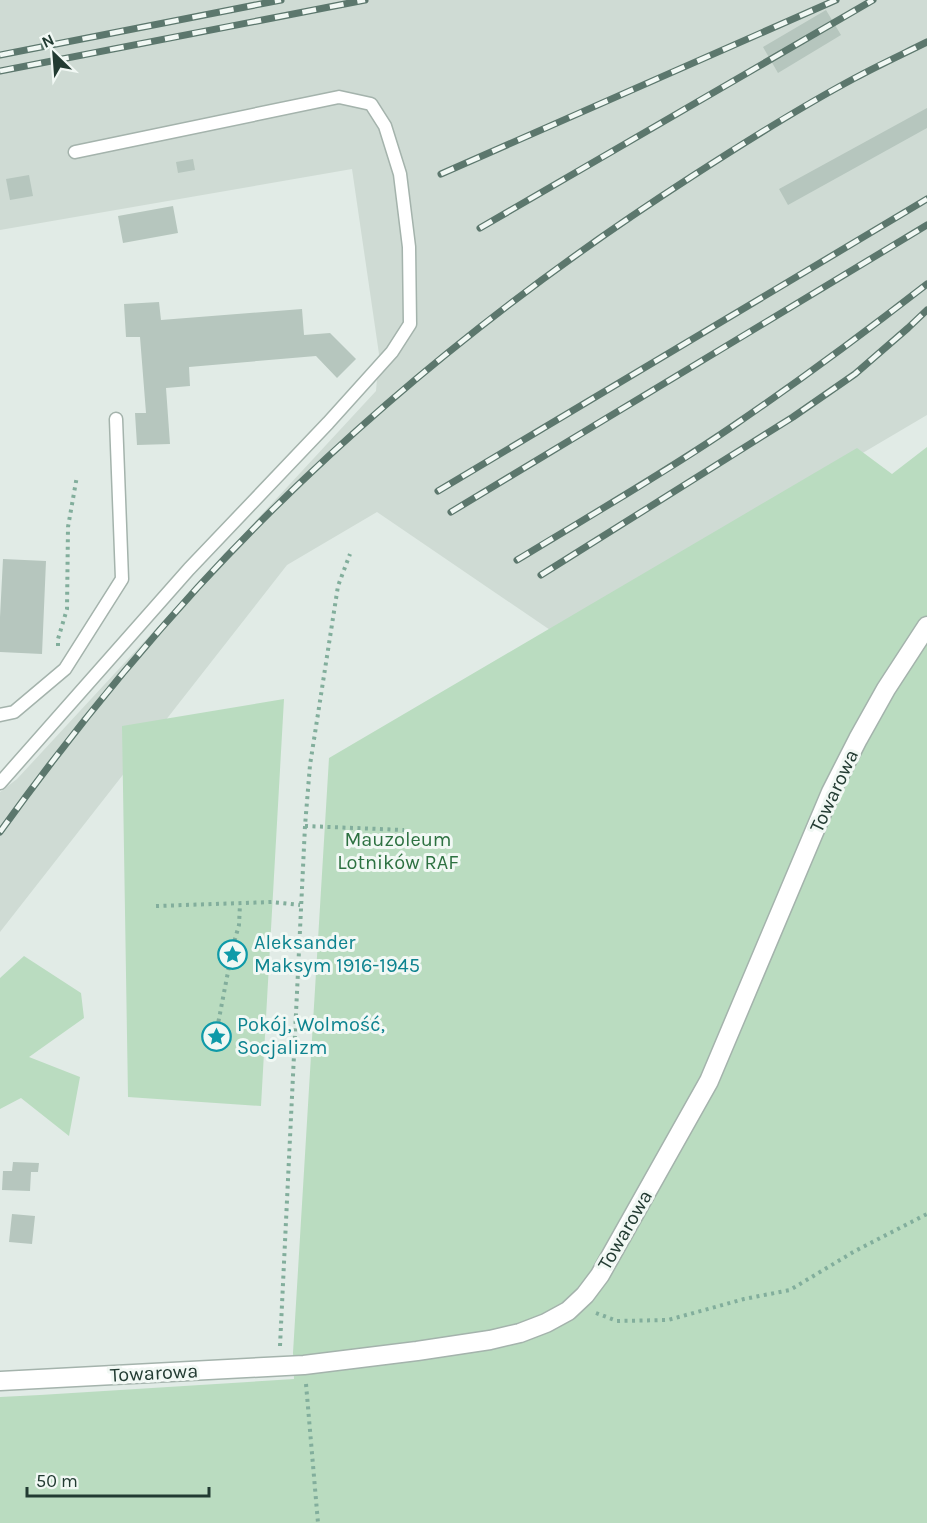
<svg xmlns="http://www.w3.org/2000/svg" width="927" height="1523" font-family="Karla,sans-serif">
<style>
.built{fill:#cfdbd4}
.green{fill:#badcc0}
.building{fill:#b6c6be}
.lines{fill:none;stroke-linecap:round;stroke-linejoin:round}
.service-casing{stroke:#a4b3ac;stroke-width:15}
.minor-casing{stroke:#a4b3ac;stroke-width:21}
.path{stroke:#82ae9c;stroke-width:4;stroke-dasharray:3 4.5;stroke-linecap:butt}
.service{stroke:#fff;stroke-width:12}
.minor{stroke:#fff;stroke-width:18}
.rail-casing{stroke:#5c776d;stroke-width:7}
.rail{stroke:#f1f8f4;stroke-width:4.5;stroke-dasharray:14;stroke-linecap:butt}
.labels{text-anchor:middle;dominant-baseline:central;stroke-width:6;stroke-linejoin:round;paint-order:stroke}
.street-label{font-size:20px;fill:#223b32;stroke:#f1f8f4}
.park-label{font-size:20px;fill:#2d7141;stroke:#f1f8f4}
.culture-label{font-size:20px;fill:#0d838f;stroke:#f1f8f4;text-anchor:start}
</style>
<rect width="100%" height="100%" fill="#e1ebe6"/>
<!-- built -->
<path class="built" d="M0 0H927V415L556 634 377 512 287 565 0 932V792L17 779 376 391 379 354 352 169 0 230Z"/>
<!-- green -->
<path class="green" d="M927 447V1523H0V1397L40 1395 294 1379 293 1353 329 758 857 448 892 474Z
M284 699 261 1106 128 1097 122 726Z
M24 956 81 993 84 1018 29 1057 80 1077 69 1136 21 1098 0 1109V978Z"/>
<!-- building -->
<path class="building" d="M826 10 841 35 778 73 763 47Z
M927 108V128L788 205 779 189Z
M193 159 195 170 178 173 176 162Z
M29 175 33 196 10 200 6 179Z
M173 206 178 233 123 243 118 216Z
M159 302 161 320 302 309 304 335 330 333 356 359 337 378 316 356 189 367 190 386 166 388 170 444 137 445 135 413H146L140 337H126L124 304Z
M3 559 46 561 42 654 0 652V617Z
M13 1162 39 1163 38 1172H31L30 1191 2 1190 3 1171H12Z
M12 1214 35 1216 32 1244 9 1242Z"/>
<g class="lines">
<defs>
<path id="service" d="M0 715 14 712 65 669 122 579 116 419
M0 783 189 569 328 423 392 352 410 324 409 247 400 174 385 126 371 104 339 97 75 152"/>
<path id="minor" d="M0 1381 304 1365 417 1351 490 1340 520 1333 546 1323 568 1311 585 1295 600 1275 709 1081 831 792 858 739 886 689 927 626"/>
</defs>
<!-- service casing -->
<use href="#service" class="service-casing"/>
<!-- minor casing -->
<use href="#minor" class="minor-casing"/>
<!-- path -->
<path class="path" d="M58 646V639L67 609 68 527 77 476
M305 826 404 830
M156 906 272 902 300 905
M217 1029 233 946 239 925 240 904
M596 1313 617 1321 668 1320 744 1299 790 1290 855 1251 927 1214
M280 1346 305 826 310 765 338 586 350 554
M306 1384 318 1523"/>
<!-- service -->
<use href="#service" class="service"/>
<!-- minor -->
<use href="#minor" class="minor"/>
<defs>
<path id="rail" d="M0 55 281 0
M0 71 365 0
M441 174 836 0
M480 228 873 0
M438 491 927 199
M451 512 927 225
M517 560C589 516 663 474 733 426 799 381 864 333 927 284
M541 575 793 417 855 374 908 328 927 310
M0 832C61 747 127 665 198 587 343 429 511 293 691 177 745 142 799 108 855 78 879 65 903 54 927 42"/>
</defs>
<!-- rail casing -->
<use href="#rail" class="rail-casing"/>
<!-- rail -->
<use href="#rail" class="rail"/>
</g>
<!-- icons -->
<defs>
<symbol id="sight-ring" viewBox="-11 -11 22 22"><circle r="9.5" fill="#f1f8f4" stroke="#0f9aa8" stroke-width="1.5"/><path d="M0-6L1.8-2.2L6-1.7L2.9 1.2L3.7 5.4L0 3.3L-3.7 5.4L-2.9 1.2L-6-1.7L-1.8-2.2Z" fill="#0f9aa8"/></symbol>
</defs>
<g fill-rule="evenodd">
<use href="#sight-ring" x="216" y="938" width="33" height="33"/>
<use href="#sight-ring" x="200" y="1020" width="33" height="33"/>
</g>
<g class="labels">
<!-- street labels -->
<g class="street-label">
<text transform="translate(834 791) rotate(-65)">Towarowa</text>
<text transform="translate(625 1230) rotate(-60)">Towarowa</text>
<text transform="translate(154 1373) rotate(-3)">Towarowa</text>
</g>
<!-- park labels -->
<g class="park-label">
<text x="398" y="839">Mauzoleum<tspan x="398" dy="23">Lotników RAF</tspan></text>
</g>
<!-- culture labels -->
<g class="culture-label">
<text x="254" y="942">Aleksander<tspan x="254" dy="23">Maksym 1916-1945</tspan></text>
<text x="237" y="1024">Pokój, Wolmość,<tspan x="237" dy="23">Socjalizm</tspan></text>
</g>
</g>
<!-- north arrow -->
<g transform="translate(54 54) rotate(335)" stroke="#f1f8f4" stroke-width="4.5" paint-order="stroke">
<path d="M0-4.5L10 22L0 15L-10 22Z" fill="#223b32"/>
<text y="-9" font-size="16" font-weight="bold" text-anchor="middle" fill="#223b32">N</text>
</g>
<!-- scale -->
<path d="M27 1487v9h182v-9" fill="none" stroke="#223b32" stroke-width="3"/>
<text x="36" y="1487" font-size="18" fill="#223b32" stroke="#f1f8f4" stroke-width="4.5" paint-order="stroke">50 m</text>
</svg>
